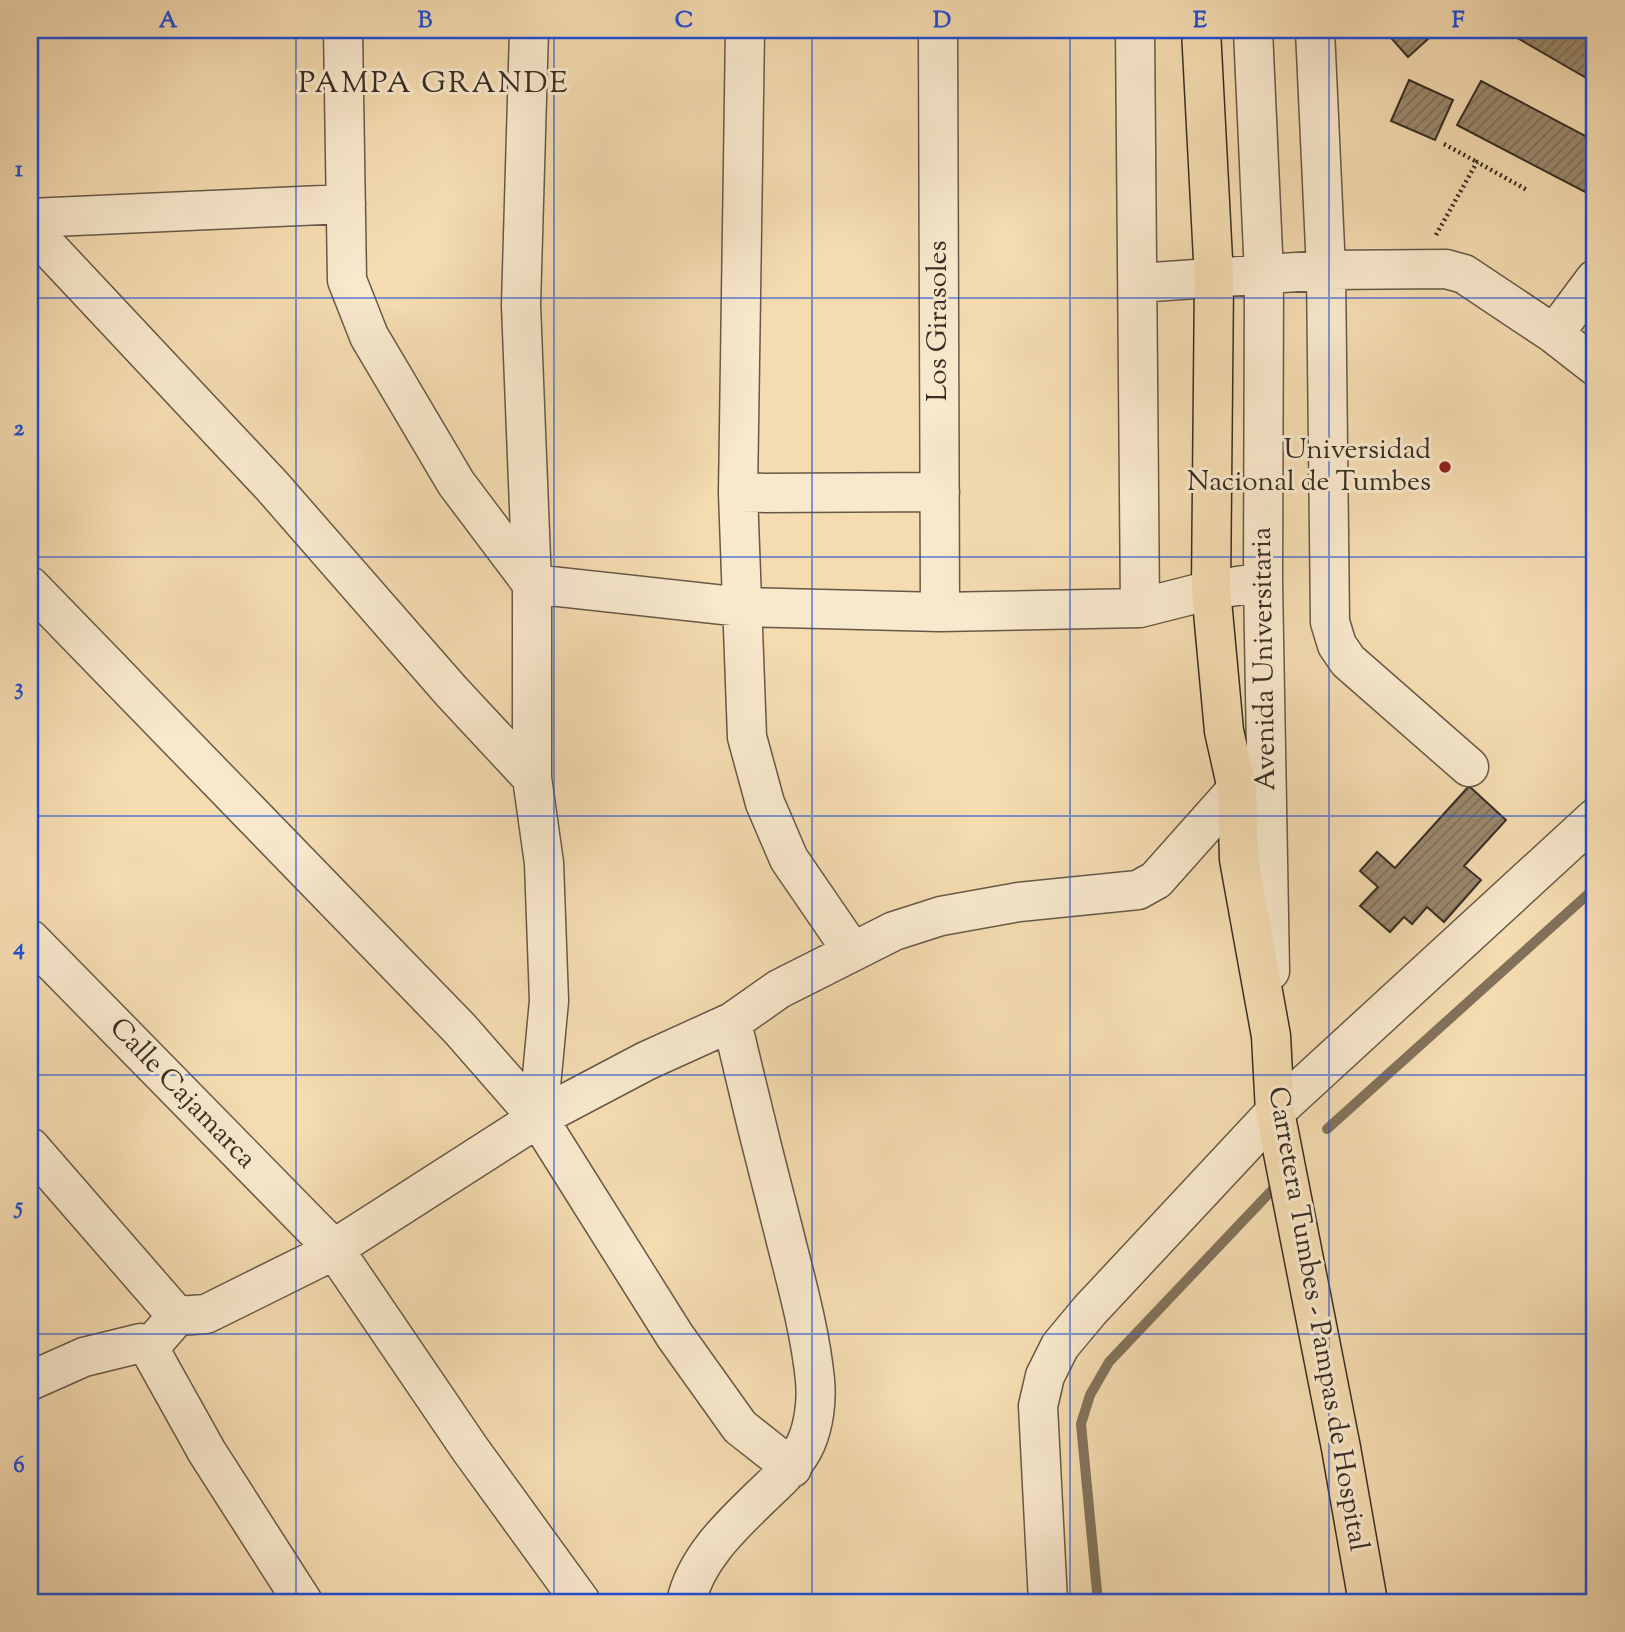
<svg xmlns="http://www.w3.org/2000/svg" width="1625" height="1632" font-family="'Sorts Mill Goudy',serif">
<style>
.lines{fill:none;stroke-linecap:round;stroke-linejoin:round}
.stream{stroke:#82725b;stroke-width:10}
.building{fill:url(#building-hatch);stroke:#382e24;stroke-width:2}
.minor-casing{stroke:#675947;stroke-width:41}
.major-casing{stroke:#382e24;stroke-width:41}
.path{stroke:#382e24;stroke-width:4.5;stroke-dasharray:2 3.5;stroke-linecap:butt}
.minor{stroke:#f8e8cc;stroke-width:38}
.major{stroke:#f4dbb0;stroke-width:38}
.grid{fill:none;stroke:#1d4ed8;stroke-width:2;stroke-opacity:0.55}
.poi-dot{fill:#8f2418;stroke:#f8e8cc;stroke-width:2.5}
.labels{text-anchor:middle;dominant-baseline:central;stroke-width:6;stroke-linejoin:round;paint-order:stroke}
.street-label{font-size:28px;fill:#382e24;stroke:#f8e8cc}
.poi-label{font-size:28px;fill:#382e24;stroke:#f8e8cc;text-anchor:end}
.neighbourhood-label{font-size:30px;letter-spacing:2px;fill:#382e24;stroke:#f8e8cc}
.neatline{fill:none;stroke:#1d4ed8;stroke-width:2.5}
.grid-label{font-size:23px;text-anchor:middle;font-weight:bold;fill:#1d4ed8}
</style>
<defs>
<pattern id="building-hatch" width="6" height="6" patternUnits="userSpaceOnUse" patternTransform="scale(1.75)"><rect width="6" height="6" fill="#9a886d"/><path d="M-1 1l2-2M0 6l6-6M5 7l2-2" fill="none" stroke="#7f7059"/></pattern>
</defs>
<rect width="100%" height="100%" fill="#f4dbb0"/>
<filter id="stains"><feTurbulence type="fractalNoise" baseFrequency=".00286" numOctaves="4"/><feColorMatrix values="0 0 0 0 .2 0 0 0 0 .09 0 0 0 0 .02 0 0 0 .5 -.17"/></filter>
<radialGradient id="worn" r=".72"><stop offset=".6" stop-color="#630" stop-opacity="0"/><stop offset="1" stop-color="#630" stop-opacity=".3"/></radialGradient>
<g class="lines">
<!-- stream -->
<path class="stream" d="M1327 1129 1595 888
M1098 1602 1081 1424 1090 1395 1109 1362 1275 1187"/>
</g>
<!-- building -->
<path class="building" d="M1384 30H1438L1408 57Z
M1517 30H1595V83L1514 36Z
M1409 80 1453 100 1435 140 1391 121Z
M1481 81 1595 141V172L1585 192 1457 125Z
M1469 786 1506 820 1464 866 1481 880 1444 922 1427 907 1412 924 1404 917 1390 932 1360 906 1378 887 1360 871 1377 852 1395 868Z"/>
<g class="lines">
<defs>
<path id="minor" d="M343 30 347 280 369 336 456 483 532 584 742 607 940 612 1140 608 1211 590 1263 582
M529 30 521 305 532 584V778L544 863 549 1001 538 1118
M745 30 738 493 747 737 765 803 789 859 852 951
M938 30 940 612
M1135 30 1140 608
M1253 30 1264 275 1263 582 1270 971
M1315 30 1326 270 1330 622 1337 645 1348 661 1469 767
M30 218 346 204
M30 228 272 486 451 691 532 778
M1138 283 1326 270 1446 269 1464 274 1554 334 1595 366
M1554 334 1595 279
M738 493 940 492
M30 586 460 1029 538 1118 675 1336 740 1427 792 1468
M30 939 334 1249 470 1449 581 1602
M30 1147 177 1316
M149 1348 207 1452 303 1602
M30 1381 84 1357 141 1343 149 1348 177 1316 206 1314 321 1257 538 1118 646 1061 732 1022 779 989 894 931 941 916 1019 902 1138 890 1156 880 1237 789
M686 1602C696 1557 734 1523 766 1492 782 1477 797 1463 806 1443 814 1425 817 1400 815 1380 810 1329 795 1278 783 1229 765 1160 748 1091 732 1022
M1048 1602 1038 1406 1045 1376 1060 1346 1090 1310 1275 1112 1595 818"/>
<path id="major" d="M1201 30 1214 279 1211 590 1224 731 1237 789 1239 859 1271 1036 1275 1112 1341 1448 1368 1602"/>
</defs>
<!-- minor casing -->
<use href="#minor" class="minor-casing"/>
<!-- major casing -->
<use href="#major" class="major-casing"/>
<!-- path -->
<path class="path" d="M1444 144 1477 162
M1436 235 1477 162 1527 190"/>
<!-- minor -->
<use href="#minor" class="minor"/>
<!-- major -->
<use href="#major" class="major"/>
</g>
<!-- grid -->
<path class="grid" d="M296 30V1602M554 30V1602M812 30V1602M1070 30V1602M1329 30V1602M30 298H1595M30 557H1595M30 816H1595M30 1075H1595M30 1334H1595"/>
<!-- markers -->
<circle class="poi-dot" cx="1445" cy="467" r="7"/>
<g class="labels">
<!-- street labels -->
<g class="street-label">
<text transform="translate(939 321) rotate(-90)">Los Girasoles</text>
<text transform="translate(1265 659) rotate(-91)">Avenida Universitaria</text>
<text transform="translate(182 1094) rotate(46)">Calle Cajamarca</text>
<text transform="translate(1317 1319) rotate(80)">Carretera Tumbes - Pampas de Hospital</text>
</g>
<!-- poi labels -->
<g class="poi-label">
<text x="1431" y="451">Universidad<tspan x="1431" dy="32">Nacional de Tumbes</tspan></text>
</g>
<!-- neighbourhood labels -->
<g class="neighbourhood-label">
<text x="434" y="84">PAMPA GRANDE</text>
</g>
</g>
<!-- margin -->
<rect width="1625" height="1632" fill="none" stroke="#f4dbb0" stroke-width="77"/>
<rect x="38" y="38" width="1548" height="1556" class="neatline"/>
<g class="grid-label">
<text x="168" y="27">A</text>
<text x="425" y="27">B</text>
<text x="684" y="27">C</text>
<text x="942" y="27">D</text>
<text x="1200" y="27">E</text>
<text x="1458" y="27">F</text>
<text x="19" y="176">1</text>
<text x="19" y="435">2</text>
<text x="19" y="694">3</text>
<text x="19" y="954">4</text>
<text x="19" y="1213">5</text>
<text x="19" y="1472">6</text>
</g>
<rect width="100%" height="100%" filter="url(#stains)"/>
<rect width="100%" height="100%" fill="url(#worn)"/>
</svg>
